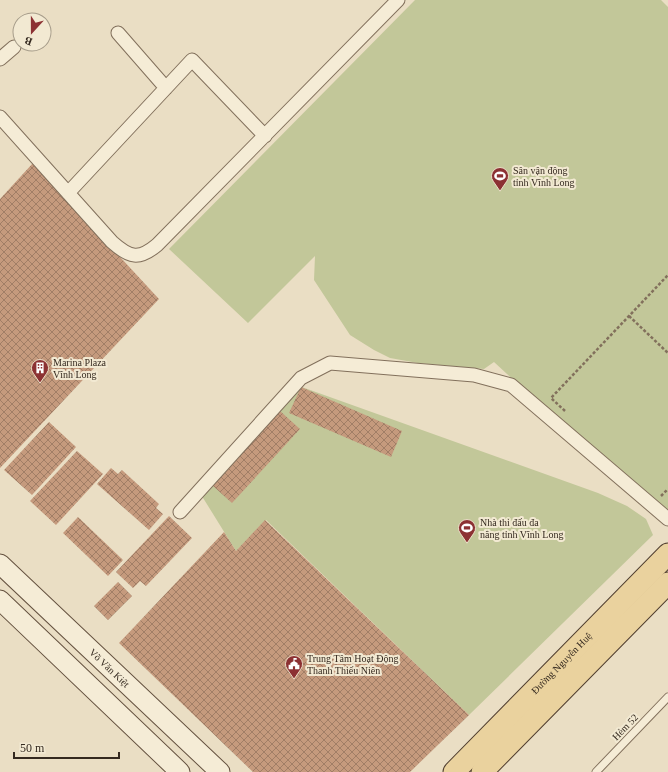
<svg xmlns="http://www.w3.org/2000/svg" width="668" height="772" font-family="'Times New Roman',serif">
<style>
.green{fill:#c2c799}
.building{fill:url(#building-cross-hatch)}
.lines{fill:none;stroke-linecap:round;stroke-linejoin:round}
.service-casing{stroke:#82705c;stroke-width:9}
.minor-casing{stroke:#82705c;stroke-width:15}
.secondary-casing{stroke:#64513f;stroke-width:21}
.primary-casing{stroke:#513f30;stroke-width:23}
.path{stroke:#82705c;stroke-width:2.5;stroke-dasharray:3 2;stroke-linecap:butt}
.service{stroke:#f5ecd6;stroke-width:7}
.minor{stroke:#f5ecd6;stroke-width:13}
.secondary{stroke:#f5ecd6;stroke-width:19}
.primary{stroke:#ead29e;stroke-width:21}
.labels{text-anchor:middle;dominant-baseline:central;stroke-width:4;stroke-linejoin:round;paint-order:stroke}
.poi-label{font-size:10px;fill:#34291f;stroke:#f2e9d2;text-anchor:start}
.street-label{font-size:10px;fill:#34291f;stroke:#f2e9d2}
</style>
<defs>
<pattern id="building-cross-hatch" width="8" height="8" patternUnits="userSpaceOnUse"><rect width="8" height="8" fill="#c59a7d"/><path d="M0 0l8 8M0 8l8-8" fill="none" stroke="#a17e66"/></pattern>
</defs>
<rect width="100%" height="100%" fill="#eadec4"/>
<!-- green -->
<path class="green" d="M415 0H661L668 7V517L665 520 494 362 484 369 418 363 390 358 374 350 350 335 314 280 315 256 248 323 169 249Z
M299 386 598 493 627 506 646 519 653 535 469 715 266 520 236 551 200 493Z"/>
<!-- building -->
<path class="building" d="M33 163 159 299 0 468V199Z
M301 387 402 431 391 457 289 413Z
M280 411 300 429 232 503 212 485Z
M49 422 76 447 32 495 4 470Z
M77 451 103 474 56 525 30 501Z
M111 468 118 474 122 470 159 504 156 508 163 514 149 530 97 484Z
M169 516 192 538 146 586 140 581 133 588 116 572Z
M78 517 123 560 108 576 63 533Z
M265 520 469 715 410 772H253L119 643 224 532 236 551Z
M118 582 132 596 108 620 94 606Z"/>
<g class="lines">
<defs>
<path id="service" d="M596 772 668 697"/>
<path id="minor" d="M118 33 166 88
M0 59 14 47
M0 117 112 242C130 258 139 260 157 245L398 0
M68 193 192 60 265 136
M180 512 301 378 330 363 474 375 511 385 668 519"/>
<g id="secondary">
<path id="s1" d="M0 564 220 772"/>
<path d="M0 600 180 772"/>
</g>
<g id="primary">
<path id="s2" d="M454 772 668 554"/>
<path d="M482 772 668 583"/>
</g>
</defs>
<!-- service casing -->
<use href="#service" class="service-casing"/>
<!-- minor casing -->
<use href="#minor" class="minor-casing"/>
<!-- secondary casing -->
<use href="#secondary" class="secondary-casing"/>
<!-- primary casing -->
<use href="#primary" class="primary-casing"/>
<!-- path -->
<path class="path" d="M629 316 668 353
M565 411 551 398 668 275
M661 496 668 489"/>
<!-- service -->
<use href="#service" class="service"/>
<!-- minor -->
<use href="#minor" class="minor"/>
<!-- secondary -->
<use href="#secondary" class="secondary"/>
<!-- primary -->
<use href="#primary" class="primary"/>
</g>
<!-- icons -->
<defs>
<symbol id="stadium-pin" viewBox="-11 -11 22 30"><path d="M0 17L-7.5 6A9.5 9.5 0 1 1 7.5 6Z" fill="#8c3133" stroke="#f2e9d2"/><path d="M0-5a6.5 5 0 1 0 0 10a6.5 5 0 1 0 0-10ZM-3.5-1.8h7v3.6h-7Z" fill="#fff"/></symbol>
<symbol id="building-pin" viewBox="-11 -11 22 30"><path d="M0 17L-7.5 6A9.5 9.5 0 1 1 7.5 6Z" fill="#8c3133" stroke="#f2e9d2"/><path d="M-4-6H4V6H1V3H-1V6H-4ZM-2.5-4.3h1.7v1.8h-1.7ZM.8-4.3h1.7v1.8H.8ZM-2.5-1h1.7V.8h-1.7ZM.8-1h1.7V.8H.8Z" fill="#fff"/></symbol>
<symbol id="civic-pin" viewBox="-11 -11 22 30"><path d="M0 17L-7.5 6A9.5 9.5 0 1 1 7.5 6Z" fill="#8c3133" stroke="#f2e9d2"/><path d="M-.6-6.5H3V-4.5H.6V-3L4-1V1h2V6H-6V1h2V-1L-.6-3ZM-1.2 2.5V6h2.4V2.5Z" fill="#fff"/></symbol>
</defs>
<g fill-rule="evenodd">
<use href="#stadium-pin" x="490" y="166" width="20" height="27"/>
<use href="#building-pin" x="30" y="358" width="20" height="27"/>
<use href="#stadium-pin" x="457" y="518" width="20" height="27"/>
<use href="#civic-pin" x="284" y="654" width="20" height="27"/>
</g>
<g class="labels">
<!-- poi labels -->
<g class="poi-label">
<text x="513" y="170">Sân vận động<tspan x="513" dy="12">tỉnh Vĩnh Long</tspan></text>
<text x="53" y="362">Marina Plaza<tspan x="53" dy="12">Vĩnh Long</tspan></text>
<text x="480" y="522">Nhà thi đấu đa<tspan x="480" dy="12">năng tỉnh Vĩnh Long</tspan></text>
<text x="307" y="658">Trung Tâm Hoạt Động<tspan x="307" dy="12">Thanh Thiếu Niên</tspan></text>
</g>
<!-- street labels -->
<g class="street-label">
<text stroke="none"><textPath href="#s2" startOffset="153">Đường Nguyễn Huệ</textPath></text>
<text stroke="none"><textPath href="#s1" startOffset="151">Võ Văn Kiệt</textPath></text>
<text transform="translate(625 727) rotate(-46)">Hẻm 52</text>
</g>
</g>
<!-- north arrow -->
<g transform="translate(32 32) rotate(201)"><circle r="19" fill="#f2e9d2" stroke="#a69c8a"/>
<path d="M0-3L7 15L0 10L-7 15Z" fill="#8c3133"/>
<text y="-6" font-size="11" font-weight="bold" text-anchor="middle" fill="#34291f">B</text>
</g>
<!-- scale -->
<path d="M14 752v6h105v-6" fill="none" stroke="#34291f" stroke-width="2"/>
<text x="20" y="752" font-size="12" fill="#34291f" stroke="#f2e9d2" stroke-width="3" paint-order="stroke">50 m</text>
</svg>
